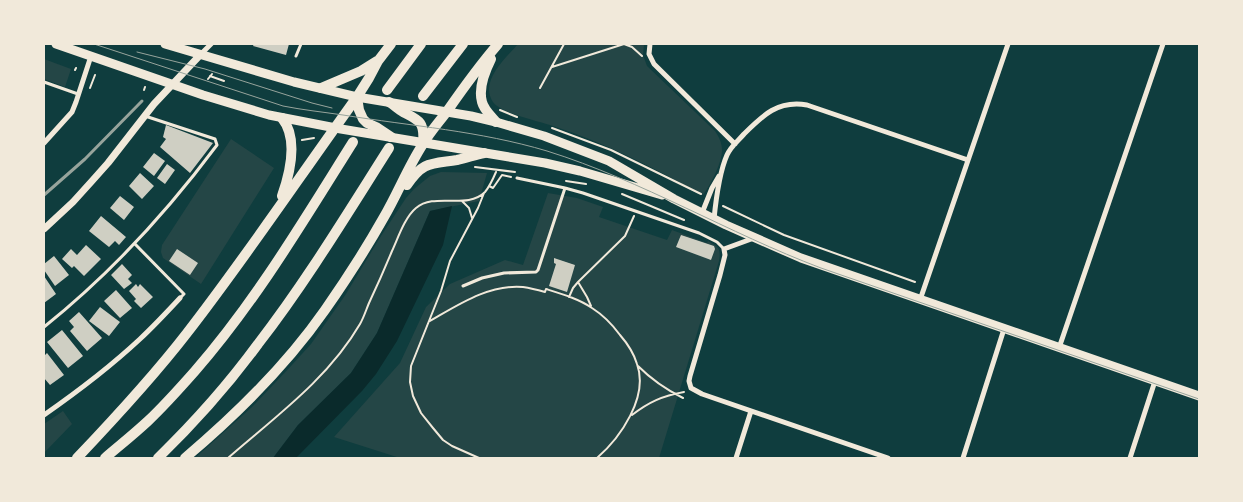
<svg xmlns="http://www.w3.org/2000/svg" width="1243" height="502" font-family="Merriweather,serif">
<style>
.green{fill:#244646}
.water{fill:#0a2a2b}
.building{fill:#cfcfc3}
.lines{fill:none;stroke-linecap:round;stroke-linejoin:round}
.path{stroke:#f1e9da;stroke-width:2}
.service{stroke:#f1e9da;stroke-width:3}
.minor{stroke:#f1e9da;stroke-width:5}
.tertiary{stroke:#f1e9da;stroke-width:7}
.primary{stroke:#f1e9da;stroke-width:9}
.motorway{stroke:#f1e9da;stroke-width:10}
.tram{stroke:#97a49c;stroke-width:1}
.rail{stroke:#97a49c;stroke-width:3}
</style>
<rect width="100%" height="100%" fill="#0f3d3e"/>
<!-- green -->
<path class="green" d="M518 44H644L643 55 647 66 715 131C719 137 722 143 722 150 722 163 711 184 703 195 654 168 604 142 550 125 537 121 501 113 493 102 479 81 506 58 518 44Z
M44 59 71 69 65 87 44 79Z
M231 139 274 168 201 284 163 258 161 252 162 245Z
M441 172 487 173 479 201 430 211 377 333 351 373 298 425 273 458H195L252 407 291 366 311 344 346 294 379 239 406 198 414 189 430 176Z
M548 193 577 198 603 207 599 217 667 240 672 230 707 243 708 241C719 247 721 249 719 261L659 458H400L334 437 400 363 426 307 450 284 505 260 523 265Z
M63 411 72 424 44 453V424Z"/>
<!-- water -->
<path class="water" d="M452 206 443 245 397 341 376 374 362 391 296 458H273L298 425 351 373 377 333 430 211Z"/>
<!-- building -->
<path class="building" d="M254 44H289L286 55 253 46Z
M166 125 213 143 190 173 160 147 166 139 163 137Z
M154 153 165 161 154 176 143 167Z
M167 164 175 170 165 184 157 178Z
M140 173 154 186 142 199 129 186Z
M120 196 134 207 124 220 110 208Z
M101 216 126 237 119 245 115 241 109 247 89 231Z
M681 235 714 246 715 249 711 260 676 247Z
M86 245 101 259 84 276 74 266 72 268 62 259 71 249 77 255Z
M177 249 198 263 190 275 169 261Z
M54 256 69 275 55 286 44 270V264Z
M554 258 575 265 567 292 549 286 556 264 554 263Z
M122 264 132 275 128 279 132 283 124 289 111 275Z
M44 276 56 294 44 303Z
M136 284 138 287 140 284 153 297 141 308 134 301 136 299 129 291Z
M116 290 132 308 120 318 104 301Z
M100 307 120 322 109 336 89 321Z
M79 312 102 338 87 351 70 331 74 327 69 321Z
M62 330 83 356 68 368 47 342Z
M47 353 64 375 50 385 44 378V356Z"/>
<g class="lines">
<!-- path -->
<path class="path" d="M552 67 624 44 632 47 642 56
M75 70 76 68
M210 76 224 81
M208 79 212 74
M90 88 95 75
M540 88 564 44
M144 90 145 87
M500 110 517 117
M552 128 611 150 701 194
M302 140 314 138
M475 167 515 172
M566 181 586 184
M489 186 493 188 502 175 511 177
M622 194 684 220
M462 201 469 208 472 218
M723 206 784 235 915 282
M578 282 587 297 591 306
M569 297 573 288 578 282 625 236 634 216
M430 321C458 305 489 284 523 287 530 288 538 290 545 292L546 289C562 294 579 299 592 308 603 315 612 324 620 335 627 343 634 354 637 364 649 397 620 438 597 458
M638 366C651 379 667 390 683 398
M632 415C649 402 662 396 684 392
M228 458C275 417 328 379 360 324 364 317 366 310 369 303 377 286 385 268 392 251 398 238 405 217 416 208 435 192 467 210 485 192 490 186 493 179 496 172
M479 458 452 446 443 440 433 428 421 413 413 396 410 382 411 366 441 291 450 261 478 208 484 193"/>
<!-- service -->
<path class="service" d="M296 56 301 44
M44 82 78 94
M517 178 565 188 583 193 699 233 717 242 724 249
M135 244 184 294 180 298
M463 286 482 278 504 273 536 272 538 270 565 188
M44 327C109 275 167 212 217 145L215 139 145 116"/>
<!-- minor -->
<path class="minor" d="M650 44 649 54 654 64 735 144
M201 54 211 44
M44 143 72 112 76 102 91 56
M702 213 712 188 719 176
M714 219C716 199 719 173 727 155 731 146 738 141 744 134 763 115 778 100 807 105L968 160
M754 238 724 249 725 255 720 275 690 376 689 381 691 388 702 394 888 458
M920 300 1008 44
M1059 348 1163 44
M44 415C77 392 110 367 140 339 154 326 167 312 180 298
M736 458 751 411
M963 458 1004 329
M1130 458 1155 381"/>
<!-- tertiary -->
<path class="tertiary" d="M44 229 73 202 92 181 108 163 154 104 201 54"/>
<!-- primary -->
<path class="primary" d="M56 44 203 95 269 115 341 129 545 163 580 171 662 195
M165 44 294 82 357 97 471 116 496 122 544 136 609 161 674 199 726 225 801 258 1199 396"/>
<!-- motorway -->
<path class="motorway" d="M491 59C485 71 478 88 482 102 484 110 491 116 496 122
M321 88 361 71 377 61
M387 90 421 44
M423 96 463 44
M357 97 359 110 363 119 367 123 376 127 391 137
M389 102C394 105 398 109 403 112 419 120 425 122 423 143
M282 118C299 139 290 173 282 196
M407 185C423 161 431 164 457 160 466 158 475 155 484 153
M77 458C115 418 153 377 187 333 246 257 300 176 357 97L369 78 378 61 391 44
M105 458C119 446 134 434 148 421 165 405 180 388 195 371 256 301 304 220 353 142
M158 458C194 423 228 385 258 344 306 282 347 214 389 148
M185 458C237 414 286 366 325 310 346 280 366 249 384 217 398 193 408 167 423 144 430 132 440 121 448 110 464 87 480 65 498 44"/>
<!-- tram -->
<path class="tram" d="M94 44 283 106C303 110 323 112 343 115 411 126 480 131 547 151 643 181 728 233 821 268L1199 399
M137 52 205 69 312 103 332 108"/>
<!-- rail -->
<path class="rail" d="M44 195 85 159 142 101"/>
</g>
<!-- border -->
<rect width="1243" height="502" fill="none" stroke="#f1e9da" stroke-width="90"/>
</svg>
